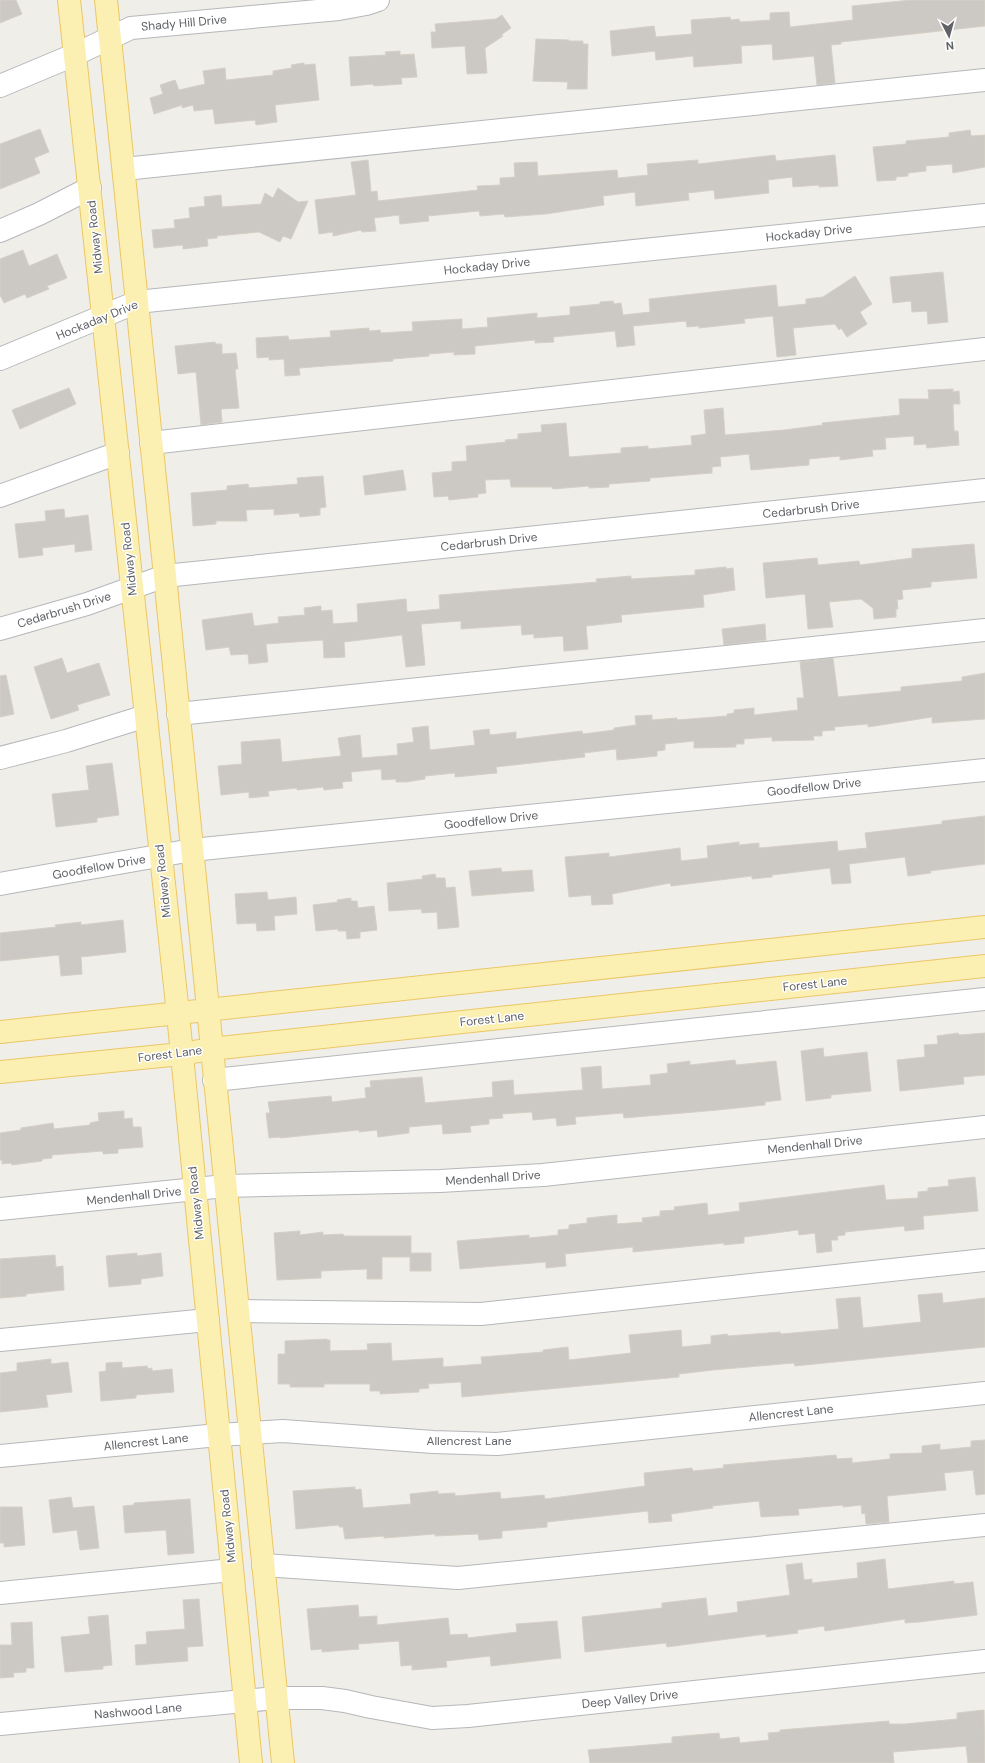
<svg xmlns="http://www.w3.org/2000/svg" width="985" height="1763" font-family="'DM Sans',sans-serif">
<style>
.building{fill:#ccc9c4;stroke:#d5d0c6}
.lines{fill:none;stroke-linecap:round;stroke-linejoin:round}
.minor-casing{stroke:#b5b7bb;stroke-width:24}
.major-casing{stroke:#ebc766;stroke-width:24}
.minor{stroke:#fff;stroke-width:22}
.major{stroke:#fbf0b2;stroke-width:22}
.labels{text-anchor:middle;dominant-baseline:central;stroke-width:3;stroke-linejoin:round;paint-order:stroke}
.street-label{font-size:12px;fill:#5f6267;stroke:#fff}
</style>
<rect width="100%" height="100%" fill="#f0eee8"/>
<!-- building -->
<path class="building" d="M0 0H16L22 14 0 23Z
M911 0H985V26L841 42V44L831 45 835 83 817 85 814 56 773 60 772 44 741 46 742 63 694 67 693 56 656 60 655 51 612 56 610 31 654 26 656 37 692 34 691 20 730 17 731 20 739 19 740 22 770 20V13L789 12 790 27 853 20 852 6Z
M502 15 511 28 501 35 503 36 485 48 487 73 467 74 465 46 432 48 431 32H436L435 24 496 19Z
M536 39 569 40V41H583V44H588L587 89H567L568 82 533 81Z
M400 51V55L414 54 417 77 401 78 402 84 374 86 373 84 351 86 349 57 386 55 385 52Z
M304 63V65L315 64 319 100 275 105 277 122 256 125 255 120 215 124 213 109 194 111 193 105 182 108V105L154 114 150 98 163 94 160 85 175 80 179 90 205 84 203 71 225 68 226 80 273 75V71L292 68 291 65Z
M40 129 49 152 34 158 40 173 0 189V144Z
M970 130 971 136 985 135V167L953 173 952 164 926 166V171L908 173V176L896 177V180L877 181 873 147 906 144V141L949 137V133Z
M775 155 776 161 835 155 838 186 819 187V185L793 187 792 177 768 180 769 193 715 199 714 190 688 193 689 200 636 206 635 192 603 196 604 205 546 214 505 217 504 214 480 216 479 211 428 216 429 221 400 224 399 215 374 218 376 231 362 232 361 230 333 236V232L319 234 315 200 356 195 351 162 368 160 371 192 377 191 378 201 478 190 477 186 500 185V178L515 177 514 163 537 162 538 176 617 170 618 178 648 175 647 164 698 160V164Z
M278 188 298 202 308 201 291 239 283 236 280 242 259 232 217 236V238L207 239 208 246 183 249V245L154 248 152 230 175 228 174 220 190 218 189 208 205 206 204 197 221 195 222 207 261 204 265 193 273 198Z
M23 250 29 266 57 254 67 278 47 286 49 289 27 298 25 294 4 303 0 295V259Z
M943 272 948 322 928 324 927 311 912 312 911 301 893 303 890 277Z
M855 276 872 304 860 312 867 324 847 337 841 328 839 330 835 324 793 328 796 355 777 357 773 316 744 319 745 323 699 328V326L687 327 686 321 633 326 635 345 617 347 615 331 553 337 554 342 535 343V340L475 346V354L454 355V352L429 354V356L393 359V361L299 368 300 375 285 376 284 359 269 360V357L257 358 256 338 288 336 289 340 331 337 330 331 369 328V331L380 330 381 333 413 331 412 322 462 319V329L488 327 487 318 537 313V318L570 315V307L600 304V302L613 301 614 304 621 303 623 315 650 312 649 299 776 285 778 307 806 304V299L823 297Z
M215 342 216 344H222V354L236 353 238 369H235L239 408 221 409 222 422 201 425 196 372 178 374 175 346Z
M69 388 76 404 20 429 12 410Z
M953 389V392L959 391 960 404H953L954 431H958L959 445 927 448 926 444 914 445V436L885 438 886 449 872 450 873 456 840 460V456L809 459V465L751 470 749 454 720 457 721 466 712 467V473L650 478V481L609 484V487L589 488V486L553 489 552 487H511L510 479 485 480 486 493 478 494V497L449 500 448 496 434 497 432 473 452 471V462L467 461 466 446 506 442 505 440 518 439V434L542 432 541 425 566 423 569 457 621 453V448L648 446V449L692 445 691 436 706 434 704 410 723 408 725 435 784 430 823 425 822 423 900 415 899 399H929L928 390Z
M403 470 406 490 365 495 363 476Z
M323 476 326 507 320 508V515L300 517 299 513 274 515V509L246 510 247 521H216V524L193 526 191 493 227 490V486L248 484 249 488 298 484 297 478Z
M64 509 65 518 88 515 92 550 75 552V544L42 548 43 555 19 558 15 524 46 521 45 511Z
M974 544 977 578 931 582V587L902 590 903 599 897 600 898 609H896V617L874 619 873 608 861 599 829 602 833 627 808 629 805 594 766 598 763 563 817 558 818 565 859 561 860 565 912 558V549Z
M726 567V569L733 568 735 590 703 595 704 607 621 615 622 622 586 626 588 649 564 651 563 636 534 638V634L522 635 521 625 461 629V621L421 624 425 665 406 667 402 635 344 642 345 657 324 658 323 640 266 644 268 662 249 664 248 654 231 655 229 647 206 650 202 620 252 613 254 626 279 623 278 617 305 615 304 608 321 606V611L332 610 333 624 358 622 357 604 406 599 407 612 440 609 439 595 597 582 596 579 631 576V579L695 575V570Z
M765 624 766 640 724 645 722 629Z
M62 658 67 673 99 663 110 695 77 705 79 710 51 719 34 667Z
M833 658 838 697 901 691V687L962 681V677L985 673V719L932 723V717L868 727V724L834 727 835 730 822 731V736H813L814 740 772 741V737L744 739V744H736V747L694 748V741L665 744V750L657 751V756L617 760 616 749 584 753 585 757 496 767 497 773 455 777V773L425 776V779L406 782H396V779L382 780 381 769 351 772 352 781 342 782 343 788 324 790 323 787 297 790V788L268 791 269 796 249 798V792L221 795 218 766 242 764 241 742 280 739 282 762 341 756 338 738 360 735 362 758 398 755 397 744 414 742 412 728 428 726 430 750 475 745 473 731 489 729 490 735 516 732V739L582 731 583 734 614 730V728L636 725 635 716 652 715V720L677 718V720L727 716V714L734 713V710L754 708V715L798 710 797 698H804L800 662Z
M6 675 14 714 0 717V676Z
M112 763 119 815 97 818V822L56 827 52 794 89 790 86 766Z
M985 816V864L930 871 931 873 908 876 905 857 849 864 851 883 832 884 830 868 772 875V877L752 879V876L671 886 670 883 612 894 613 904 592 905 591 895 569 897 565 857 609 853V857L680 848 681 861 708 858 707 846 739 842V845L759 843V848L837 841 838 851 867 848 865 833 942 824V821Z
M501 868 502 872 532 870 534 891 472 896 469 871Z
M435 874 436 878H445L446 888 455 887 459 927 438 929 437 912 422 913 421 909 389 911 387 883 423 879 422 876Z
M267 892 268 900 296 897 297 914 274 916 275 930 257 931 256 923 237 924 235 894Z
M351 898V901H357L358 908 374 906 377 930 360 932V938L347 939 346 931H338V929L316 931 313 905 338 902 337 900Z
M123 920 126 952 81 957 82 974 61 976 59 955 0 961V933L56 927 55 925 81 922V925Z
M958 1033 959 1035 985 1033V1075L963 1077 964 1084 900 1091 897 1060 925 1057 924 1045 938 1044 937 1036Z
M823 1048 824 1057 867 1052 871 1091 831 1095V1098L806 1101 801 1051Z
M735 1060 736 1065 776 1061 781 1100 765 1102V1105L718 1110 624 1118 623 1113 575 1117 576 1124 557 1126 556 1118 533 1120 532 1112 502 1114 503 1118 489 1119V1124L470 1126 471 1132 443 1134 442 1124 409 1127V1133L378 1137 377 1130 359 1132V1130L280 1138V1137L269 1138 266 1113H270L268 1102 331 1096 332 1102 366 1098 365 1088 371 1087 370 1081 422 1077 425 1103 493 1097 492 1082 513 1080 514 1095 583 1090 581 1068 601 1066 602 1089 651 1085 650 1075 668 1073 667 1064 690 1061V1065Z
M124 1111V1119L132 1118 133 1127H141L143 1147 118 1149V1153L103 1154V1151L52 1155V1158L42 1159V1161L12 1165 11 1163 2 1164V1160H0V1133L21 1130V1128L53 1123 54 1129 90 1125V1123L99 1121 98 1113Z
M975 1177 978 1211 923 1216 924 1229 905 1231 904 1226 845 1232V1235L837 1236 838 1240H831L832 1251 817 1253 815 1233 799 1235 798 1230 744 1237V1243L724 1245V1243L633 1252V1247L565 1254 566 1266 546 1268V1262L460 1269 457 1241 529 1235V1238L558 1235V1230L569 1229V1225L587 1223V1218L617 1215V1224L643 1222 642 1218 660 1216V1211L675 1210 674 1207 707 1203 708 1215 740 1211 739 1203 884 1185 886 1200 918 1198V1192L928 1191V1188L949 1186 948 1180Z
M300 1231V1235L323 1232V1235L343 1234 344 1236H411V1253H431V1271H410V1257H382V1279H367V1269L321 1271V1278L277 1280 274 1233Z
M137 1253V1256L161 1253 163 1276 141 1279V1284L109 1287 106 1256Z
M55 1255 56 1267 63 1266 64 1290 26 1294V1296L0 1298V1259Z
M942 1293 943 1303 985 1298V1347L795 1366 794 1363 713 1370 679 1374V1377L462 1397 461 1382 428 1384 429 1388 419 1389V1392L380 1394V1391H370V1384H324V1387H290V1384H278V1354H285V1341L327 1339V1340H330V1351L368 1350 367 1344 391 1343 392 1361 443 1358V1367L482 1364 481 1357 543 1352V1350L568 1347 569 1360 631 1353 629 1335 681 1330 682 1347 711 1344V1336L727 1334 728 1336 780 1332 781 1334 839 1329 836 1299 860 1297 863 1328 921 1322 918 1295Z
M51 1359V1364L68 1362 72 1392 46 1395 48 1407 0 1412V1373L17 1371V1363Z
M122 1362V1368L147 1366 148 1369 152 1368V1371L172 1369 174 1392 136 1395V1398L101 1401 99 1372 106 1371V1363Z
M985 1440V1494L976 1495 973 1470 944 1473 946 1490 887 1496 889 1522 866 1524 865 1513 862 1514 861 1505 843 1507V1505L798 1509 799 1515 761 1517 759 1501 712 1506 713 1508 671 1514 672 1521 649 1523 648 1511 547 1522V1527L502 1531V1538L479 1540 478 1534 435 1536V1534L384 1538V1536L345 1539 343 1527H339V1525L296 1529 293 1491 355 1487V1490L361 1489 363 1508 411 1504 410 1494 438 1491V1494L455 1493V1496L500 1492 501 1499 544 1495 545 1499 645 1486 644 1473 692 1468 693 1471 724 1468 723 1465 836 1455 837 1459 852 1458V1463L890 1459V1454L922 1453V1446L940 1444V1450L971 1447V1441Z
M71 1497 73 1508 94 1506 99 1548 80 1550 77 1530 53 1533 49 1500Z
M190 1499 194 1553 168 1555 166 1530 125 1533 123 1506 134 1505V1503Z
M0 1507H22L25 1545 4 1547V1543H0Z
M885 1559 888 1589 954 1581V1584L973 1582 977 1615 919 1622 905 1623V1619L825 1631 824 1626 797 1630 798 1633 766 1637V1634L667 1647 666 1643 585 1652 582 1617 662 1608V1603L706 1598 708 1616 738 1612 737 1602 790 1595 786 1565 802 1563 804 1580 812 1579V1583L858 1578 857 1563Z
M199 1599 203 1646 187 1647 188 1661 136 1665 135 1645 147 1644 146 1632 185 1629 183 1600Z
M358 1605 359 1617 377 1616V1625L448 1618 450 1635 467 1634 468 1638 517 1632 516 1624 557 1621 561 1658 491 1666 490 1656 446 1661 447 1667 412 1670V1665L401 1666 399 1641 358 1644 359 1649 322 1652V1649L311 1650 307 1609Z
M108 1615 112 1665 103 1666V1669L65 1672 61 1637 90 1634 88 1617Z
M32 1622 34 1668H26V1672L13 1673 14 1677 0 1678V1645H12L11 1623Z
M984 1710 985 1763H968L966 1746 893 1752 894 1763H590L588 1750 672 1743V1737L719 1733 720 1739 739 1737 740 1743 769 1740 768 1733 780 1732V1730L889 1721V1724H905L957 1719V1713Z"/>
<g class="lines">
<defs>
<path id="minor" d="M0 86 74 55 131 28 339 9 366 4 378 0
M124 169 985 80
M0 231 39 214 90 188
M0 359 137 302 985 215
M151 443 985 349
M0 496 118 453
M0 629 87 604 165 576 985 490
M178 714 985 630
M0 758 66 741 146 716
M0 884 192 850 985 770
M214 1080 985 999
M0 1209 225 1186 440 1181 543 1175 985 1127
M238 1311 481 1314 985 1260
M0 1340 208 1320
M0 1456 218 1435 283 1431 433 1442 497 1444 985 1393
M263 1565 458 1578 985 1525
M0 1593 232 1570
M0 1724 276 1698H322L345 1701 371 1707 432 1718 468 1716 985 1661"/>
<path id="major" d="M69 0 178 1014 251 1763
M106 0 165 576 283 1763
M0 1032 985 927
M0 1072 181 1054 211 1049 985 966"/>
</defs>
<!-- minor casing -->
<use href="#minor" class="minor-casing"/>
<!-- major casing -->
<use href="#major" class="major-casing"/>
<!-- minor -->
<use href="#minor" class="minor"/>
<!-- major -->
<use href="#major" class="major"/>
</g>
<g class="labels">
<!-- street labels -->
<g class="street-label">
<text transform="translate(184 23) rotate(-5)">Shady Hill Drive</text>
<text transform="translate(809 233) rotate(-6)">Hockaday Drive</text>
<text transform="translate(95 237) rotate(-96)">Midway Road</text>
<text transform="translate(487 266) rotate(-6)">Hockaday Drive</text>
<text transform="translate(97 320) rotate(-22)">Hockaday Drive</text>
<text transform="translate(811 509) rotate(-6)">Cedarbrush Drive</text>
<text transform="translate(489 542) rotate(-6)">Cedarbrush Drive</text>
<text transform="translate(129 559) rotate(-96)">Midway Road</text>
<text transform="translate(64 610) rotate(-17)">Cedarbrush Drive</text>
<text transform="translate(814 787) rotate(-6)">Goodfellow Drive</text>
<text transform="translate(491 820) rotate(-6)">Goodfellow Drive</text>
<text transform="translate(99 867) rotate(-10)">Goodfellow Drive</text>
<text transform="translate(163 881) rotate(-96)">Midway Road</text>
<text transform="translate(815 984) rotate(-6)">Forest Lane</text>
<text transform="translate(492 1019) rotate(-6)">Forest Lane</text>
<text transform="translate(170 1054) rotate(-7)">Forest Lane</text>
<text transform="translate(815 1145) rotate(-6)">Mendenhall Drive</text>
<text transform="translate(493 1178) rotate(-4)">Mendenhall Drive</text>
<text transform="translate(134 1196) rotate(-6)">Mendenhall Drive</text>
<text transform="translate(196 1203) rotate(-96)">Midway Road</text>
<text transform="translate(791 1413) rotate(-6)">Allencrest Lane</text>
<text x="469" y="1441">Allencrest Lane</text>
<text transform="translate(146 1442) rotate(-6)">Allencrest Lane</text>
<text transform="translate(228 1526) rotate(-96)">Midway Road</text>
<text transform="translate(630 1699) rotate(-6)">Deep Valley Drive</text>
<text transform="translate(138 1711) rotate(-5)">Nashwood Lane</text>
</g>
</g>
<!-- north arrow -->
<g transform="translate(949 36) rotate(174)" stroke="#ffffff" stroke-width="3" paint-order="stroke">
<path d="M0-3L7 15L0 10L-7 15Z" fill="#5f6267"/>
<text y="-6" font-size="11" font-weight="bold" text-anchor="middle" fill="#5f6267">N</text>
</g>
</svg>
